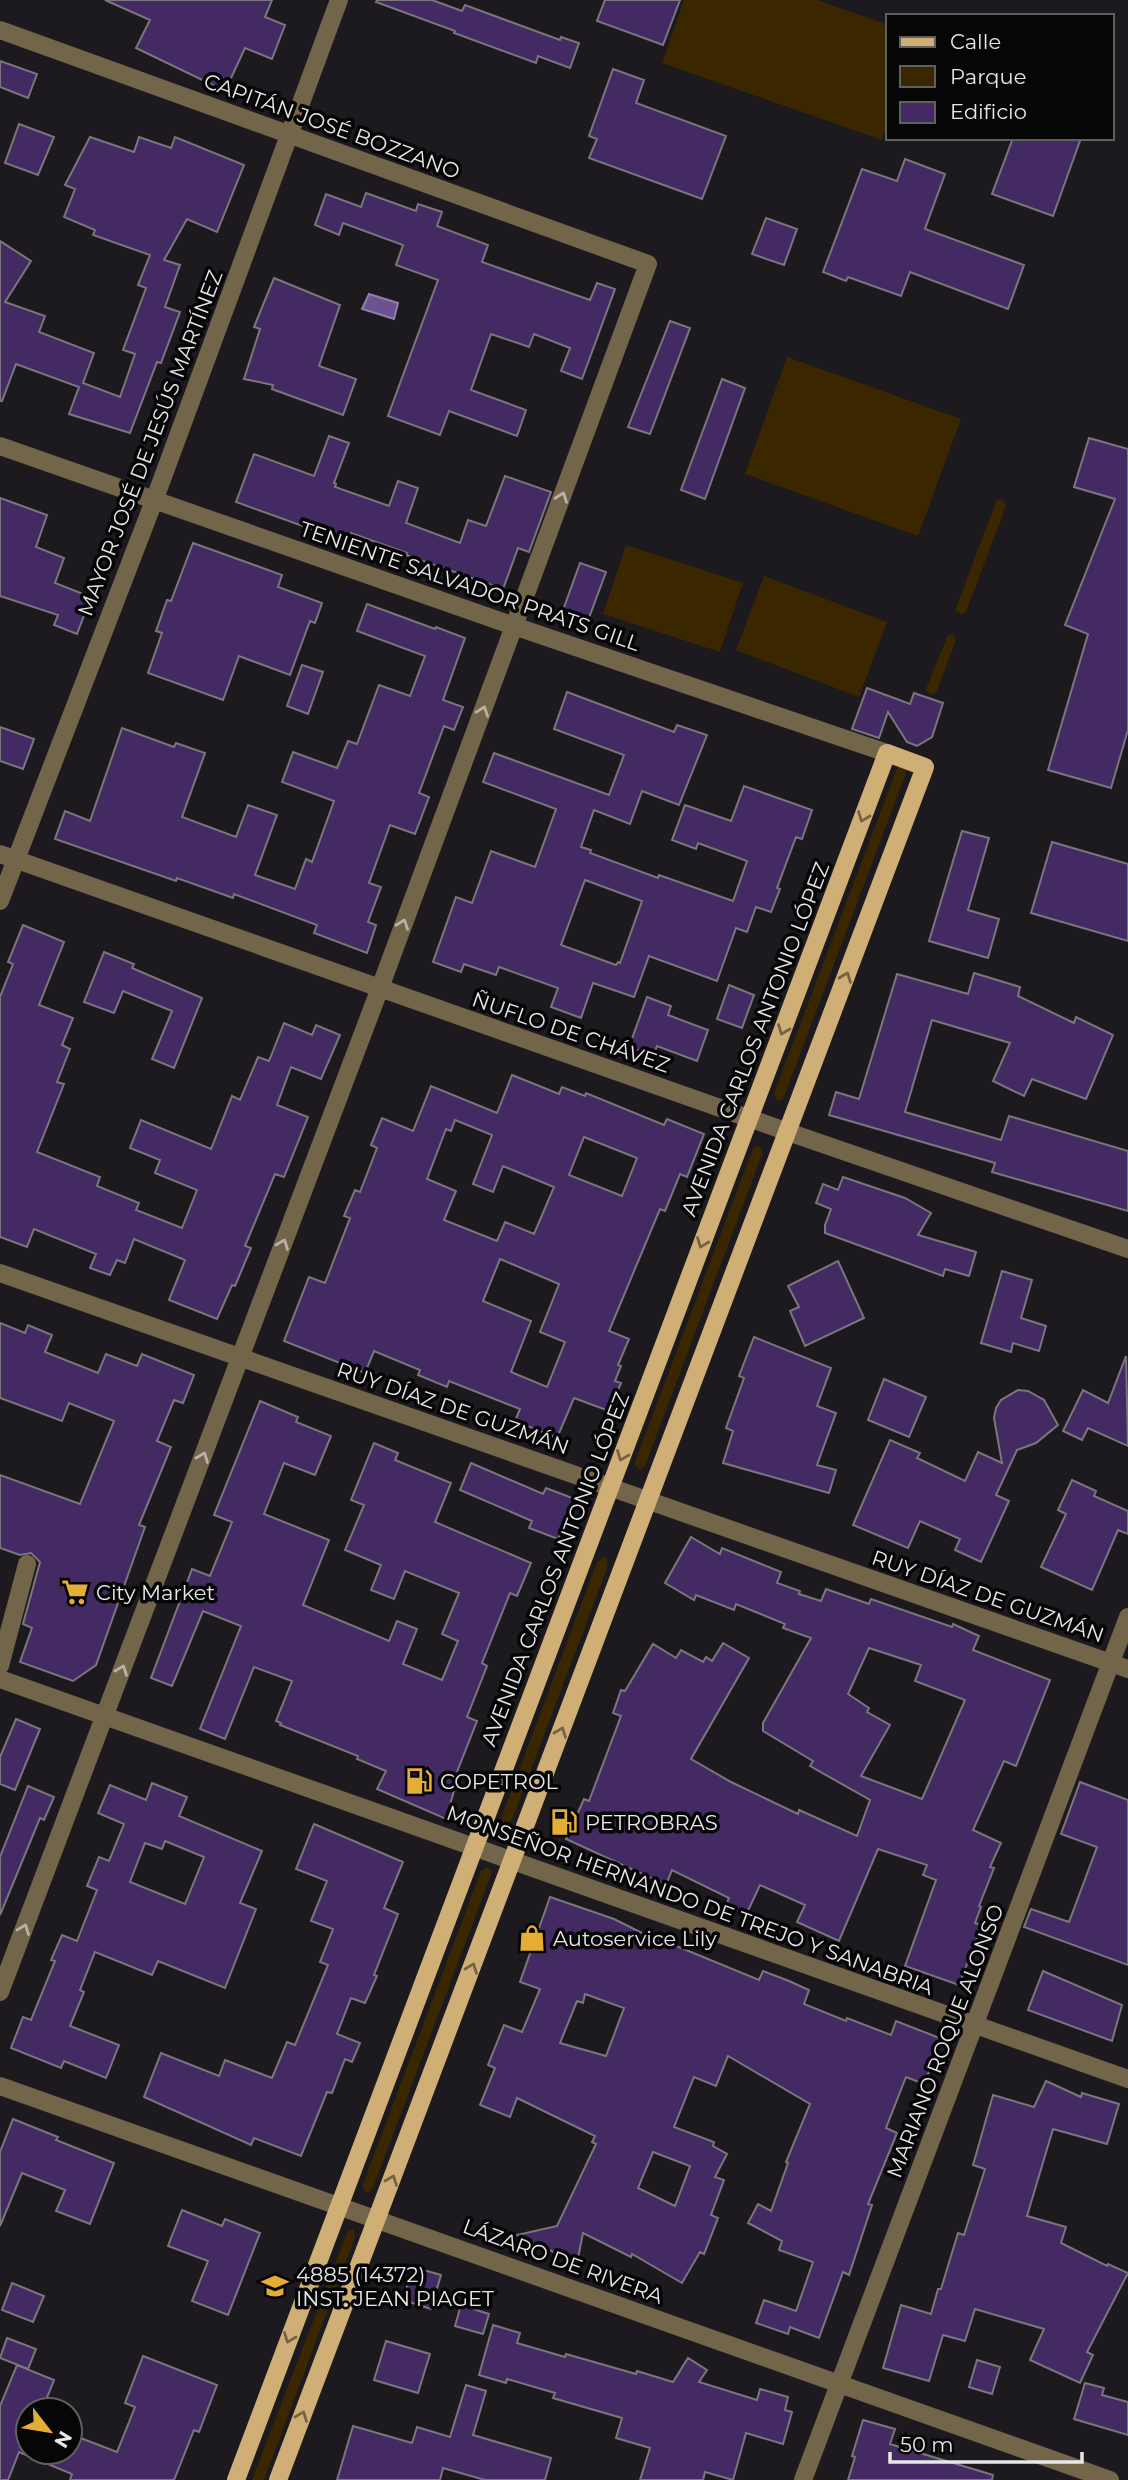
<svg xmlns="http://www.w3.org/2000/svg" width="1128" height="2480" font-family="Montserrat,sans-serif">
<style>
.green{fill:#3a2700}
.water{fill:#6c5390;stroke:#917fab;stroke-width:2}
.building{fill:#432a63;stroke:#79777d;stroke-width:2;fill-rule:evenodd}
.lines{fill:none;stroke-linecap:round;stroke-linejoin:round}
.minor{stroke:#736549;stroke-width:18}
.major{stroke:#cfaf75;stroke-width:18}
.oneway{stroke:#b9b2a9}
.oneway2{stroke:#756344}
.labels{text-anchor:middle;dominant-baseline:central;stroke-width:7;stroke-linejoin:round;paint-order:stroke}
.street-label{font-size:21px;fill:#e7e6e9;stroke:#060607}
.poi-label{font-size:21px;fill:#e7e6e9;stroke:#060607;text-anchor:start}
</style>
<rect width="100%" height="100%" fill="#1c1a1f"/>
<!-- green -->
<path class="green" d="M684 0H817L888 25V121L882 140 662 63Z
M787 357 961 419 918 536 745 474Z
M1002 498 1006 506 966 612 961 614 956 611V608L996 502Z
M626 545 743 583 720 652 603 614Z
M764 576 887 622 859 697 736 650Z
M948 635H953L956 640 936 693 930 695 926 689Z
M898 766 906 769V773L784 1097 782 1100H776L774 1093Z
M758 1145 763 1152 645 1466 640 1470 635 1466V1462L753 1148Z
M603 1557 606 1558 608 1566 512 1820 506 1825 502 1821V1816L597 1562Z
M487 1867 492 1871 491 1875 373 2188 368 2193 363 2190V2184L481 1871Z
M348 2230H354L355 2237 264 2480H252Z"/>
<!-- water -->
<path class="water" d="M369 294 398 303 394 319 362 309Z"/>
<!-- building -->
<path class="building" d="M105 0H272L265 17 285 25 272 59 245 48 225 91 136 48 150 20Z
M377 0H432L462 11 465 5 560 40 561 37 579 43 570 68 538 56 536 63 454 33 455 31 376 2Z
M605 0H680L663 45 597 21Z
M0 61 37 74 28 98 0 87Z
M613 69 644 80 636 103 726 136 702 199 589 158 597 139 589 136Z
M19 124 54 137 38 175 5 163Z
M90 137 134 152 139 137 171 148 175 137 244 165 217 232 187 219 164 260 180 265 165 307 180 312 161 363 157 362 130 433 69 414 79 387 16 364 2 401H0V241L31 261 5 302 45 316 39 332 94 353 83 383 120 397 135 354 123 350 146 288 138 285 150 255 93 235 95 230 64 217 75 189 65 185Z
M1013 138H1081L1053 216 992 194Z
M905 159 945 174 925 229 1024 265 1008 309 910 272 901 296 848 277 846 281 823 272 862 169 897 181Z
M366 193 416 211 418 204 442 212 437 226 488 245 482 262 590 300 597 283 615 289 582 379 561 371 570 348 534 334 529 347 491 334 471 390 526 410 517 436 449 411 440 435 388 416 438 280 396 265 403 245 343 223 339 235 315 225 326 194 361 207Z
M766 218 797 229 784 265 752 254Z
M274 278 340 305 319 366 356 379 343 415 272 389 273 385 244 379 260 329 254 327Z
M670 321 690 328 650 434 628 427Z
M722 379 745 388 705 499 681 490Z
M329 436 349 443 334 483 336 484 335 487 389 506 398 481 418 488 406 523 460 543 468 520 486 526 505 476 551 492 529 552 518 548 503 589 406 555 407 553 351 533 347 542 236 502 254 454 314 476Z
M1089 438 1128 449V730L1111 788 1048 770 1088 634 1065 625 1115 499 1074 487Z
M0 498 47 515 36 547 64 558 55 583 91 597 77 634 54 625 58 615 0 596Z
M193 543 282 575 278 587 322 603 315 623 310 621 290 675 239 656 223 700 148 673 162 633 156 631 167 600 171 601Z
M580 563 606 572 587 623 562 613Z
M367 604 435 629 436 627 465 638 443 700 463 707 454 730 444 726 419 793 429 797 415 834 390 825 369 883 381 887 368 922 376 925 367 953 314 933 317 925 234 894 233 898 177 878 176 881 55 839 65 811 90 821 122 728 174 747 176 743 205 753 182 817 236 837 248 805 277 815 255 875 295 889 306 859 312 862 334 801 282 782 293 752 337 768 348 741 357 744 379 685 410 696 425 656 357 631Z
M302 665 323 672 308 714 287 706Z
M867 688 910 704 914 693 943 703 932 737 917 746 907 742 888 712 879 738 852 729Z
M567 692 674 732 677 725 707 735 679 805 642 791 630 824 594 810 581 847 591 850 590 853 658 878 659 875 733 901 747 861 698 843 696 849 672 840 685 805 731 821 744 786 812 810 802 839 796 837 777 888 780 889 771 912 756 907 747 932 736 928 717 981 649 956 634 997 593 983 581 1018 551 1007 558 988 499 967 496 975 464 964 461 972 433 962 456 897 472 903 491 851 535 867 556 809 483 782 494 753 609 795 624 755 554 729ZM585 880 642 901 620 963 618 962 616 965 561 945Z
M0 727 34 739 23 769 0 761Z
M962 831 989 838 968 910 999 919 988 958 929 941Z
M1052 842 1128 864V941L1031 913Z
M23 925 64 942 39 1005 73 1018 62 1045 70 1049 57 1082 64 1084 37 1152 100 1177 97 1186 139 1203 136 1210 182 1228 197 1190 155 1173 160 1160 130 1148 141 1120 211 1149 232 1096 240 1100 258 1057 269 1061 284 1023 312 1035 316 1025 340 1035 321 1079 291 1067 277 1105 308 1117 284 1177 275 1174 245 1246 251 1248 235 1286 232 1285 217 1319 169 1300 185 1260 134 1239 125 1263 117 1260 110 1275 90 1268 96 1254 34 1229 27 1247 0 1237V997L13 964 8 962Z
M104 952 134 964 132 968 202 998 174 1068 152 1059 172 1011 123 991 114 1013 84 1002Z
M974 973 1020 987 1018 996 1074 1023 1076 1017 1113 1035 1086 1099 1032 1079 1024 1096 993 1081 1010 1043 932 1020 905 1112 1001 1140 1009 1116 1128 1151V1211L992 1172 995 1163 829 1115 836 1092 859 1099 897 974 968 994Z
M729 985 754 995 742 1028 717 1019Z
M647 997 671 1006 668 1015 708 1030 697 1061 657 1046 653 1056 629 1047Z
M512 1075 559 1094 562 1087 585 1096 586 1093 664 1125 667 1119 704 1134 687 1177 680 1174 665 1211 660 1209 609 1331 629 1339 618 1365 621 1366 615 1381 621 1383 609 1411 574 1398 557 1438 515 1421 520 1409 449 1381 447 1387 418 1375 420 1370 374 1351 365 1373 284 1341 309 1277 325 1283 350 1218 344 1216 355 1190 360 1192 377 1148 371 1145 382 1118 413 1131 431 1086 497 1113ZM455 1120 492 1135 473 1184 493 1192 503 1166 554 1187 534 1234 505 1222 497 1241 444 1220 456 1191 427 1179 446 1129 451 1131ZM584 1137 637 1158 622 1196 569 1175ZM500 1259 559 1284 540 1332 565 1342 547 1387 511 1372 531 1321 483 1301Z
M843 1177 905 1198 931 1213 918 1235 976 1252 969 1276 945 1269 943 1276 825 1233V1225L831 1209 816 1203 823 1184 838 1190Z
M838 1261 864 1318 805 1346 790 1311 799 1307 788 1286Z
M1002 1271 1032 1280 1021 1318 1046 1326 1039 1351 1013 1343 1011 1352 981 1343Z
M0 1323 25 1333 28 1325 52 1335 45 1352 98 1373 106 1354 137 1366 142 1354 194 1375 183 1403 174 1400 157 1441 171 1447 139 1525 145 1527 96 1665 73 1681 20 1662 32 1628 23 1624 40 1562 31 1553 20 1555 0 1548V1475L80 1504 114 1421 69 1403 62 1421 0 1398Z
M754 1337 831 1368 817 1406 836 1413 817 1465 836 1470 829 1493 723 1463 733 1431 726 1428 744 1378 739 1376Z
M1126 1356 1128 1446 1088 1428 1082 1440 1063 1431 1083 1390 1108 1403Z
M884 1379 926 1397 909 1437 868 1420Z
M1018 1390 1028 1391 1044 1400 1058 1425 1036 1443 1017 1450 996 1495 1009 1501 981 1562 955 1550 960 1539 920 1521 908 1548 853 1525 890 1440 920 1453 917 1458 965 1481 978 1452 1002 1463 994 1418 996 1408 1001 1400Z
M260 1401 298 1417 296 1422 331 1436 315 1475 284 1463 264 1514 329 1540 303 1605 389 1641 397 1621 417 1629 403 1664 442 1680 458 1641 442 1634 459 1593 405 1571 394 1599 371 1590 381 1565 345 1550 364 1505 351 1500 374 1443 398 1453 395 1460 451 1483 435 1522 531 1563 517 1596 510 1593 482 1663 487 1666 467 1717 477 1721 457 1772 459 1773 446 1819 377 1789 386 1771 357 1759 358 1756 280 1725 281 1723 276 1721 292 1681 254 1667 225 1739 200 1729 241 1626 203 1611 172 1686 151 1678 192 1569 210 1576 232 1522 214 1515Z
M471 1463 543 1494 546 1488 575 1499 558 1539 529 1528 532 1521 460 1490Z
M1072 1480 1096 1491 1094 1496 1128 1511V1534L1118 1530 1092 1590 1041 1567 1066 1514 1058 1510Z
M691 1537 720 1554 722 1548 781 1572 777 1583 800 1591 799 1594 821 1601 826 1589 869 1604 871 1599 952 1627 953 1624 979 1636 973 1650 1050 1680 1016 1766 1004 1761 973 1830 1001 1843 990 1867 994 1868 979 1906 981 1907 975 1923 982 1925 959 1985 905 1966 936 1880 923 1875 927 1865 878 1849 839 1941 797 1922 805 1905 760 1885 746 1915 726 1906 729 1898 672 1870 666 1885 566 1839 584 1799 589 1801 621 1716 613 1713 621 1690 625 1691 653 1644 676 1658 681 1650 703 1662 706 1657 712 1661 723 1643 749 1658 691 1759 731 1782 798 1814 799 1810 857 1836 870 1800 810 1766 813 1761 763 1731V1723L811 1638 783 1628 785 1624 736 1604 734 1610 696 1595 694 1600 665 1583ZM869 1648 921 1665 915 1681 965 1700 922 1799 861 1776 890 1725 867 1712 869 1708 848 1694Z
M16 1719 40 1729 15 1790 0 1784V1757Z
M1080 1782 1128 1800V1965L1024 1927 1031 1909 1069 1922 1097 1847 1061 1834Z
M152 1783 187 1797 179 1816 262 1851 240 1903 256 1909 225 1988 158 1961 152 1975 95 1952 80 1990 84 1992 70 2026 119 2045 106 2078 64 2061 61 2068 11 2048 23 2017 31 2020 55 1961 51 1960 62 1935 77 1941 97 1890 87 1886 99 1857 109 1861 124 1824 98 1813 110 1785 146 1800ZM165 1841 204 1857 185 1904 130 1882 145 1843 162 1849Z
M28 1786 54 1797 44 1820 40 1818 0 1915V1857Z
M314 1824 403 1862 384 1908 398 1914 374 1975 377 1976 365 2003 351 1998 337 2034 360 2043 352 2062 345 2059 332 2093 327 2092 301 2156 254 2138 251 2145 144 2097 161 2053 219 2076 225 2060 272 2078 287 2042 295 2045 328 1965 320 1962 333 1929 311 1921 327 1881 296 1869Z
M550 1897 614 1919 672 1948 674 1945 759 1980 763 1971 789 1981 809 1990 804 2004 846 2021 847 2018 891 2035 896 2021 942 2039 924 2084 906 2077 886 2128 897 2133 868 2204 872 2205 849 2275 843 2272 819 2338 790 2327 788 2334 756 2323 764 2300 796 2311 813 2262 779 2250 782 2241 748 2223 758 2204 771 2211 788 2163 786 2162 810 2104 728 2056 716 2086 694 2077 674 2127 714 2142 713 2146 727 2154 715 2177 724 2180 711 2215 718 2218 704 2254 700 2252 682 2283 632 2254 631 2257 583 2233 577 2263 517 2235 557 2226 596 2144 592 2142 595 2136 517 2098 510 2117 480 2105 495 2068 488 2065 504 2025 522 2032 540 1989 520 1982ZM585 1994 624 2008 606 2056 560 2043 577 2001 583 2003ZM653 2152 690 2166 675 2206 638 2188Z
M1043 1971 1122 2005 1112 2041 1028 2010Z
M1046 2081 1081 2097 1082 2093 1119 2104 1107 2144 1053 2129 1027 2216 1066 2227 1061 2243 1107 2266 1108 2264 1128 2273 1087 2352 1093 2355 1080 2383 1030 2360 1044 2329 975 2309 965 2341 943 2335 929 2381 883 2368 901 2305 931 2314 938 2289H941L958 2233 964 2235 985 2169 973 2165 993 2095 1034 2107Z
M13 2119 58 2137 56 2140 114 2163 90 2224 56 2211 65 2190 22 2173 0 2226V2152Z
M182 2210 222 2226 225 2219 260 2233 228 2315 192 2301 208 2261 168 2246Z
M413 2267 441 2275 431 2309 403 2300Z
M12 2283 44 2296 33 2322 2 2310Z
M461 2305 489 2314 483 2334 455 2326Z
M493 2325 520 2333 517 2343 565 2357 566 2354 636 2374 637 2371 673 2382 688 2358 707 2370 699 2382 757 2400 760 2389 788 2397 785 2410 792 2412 783 2444 746 2433 733 2480 705 2472 703 2480H640L650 2448 616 2438 622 2418 553 2398 555 2393 507 2379 506 2383 479 2375Z
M7 2338 36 2349 28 2369 0 2358Z
M386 2341 430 2354 418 2393 374 2380Z
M143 2356 217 2385 199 2432 194 2430 174 2480H70L72 2474 19 2452 8 2480H0V2406L17 2365 54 2380 42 2410H28V2452H70V2434L117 2452 135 2407 125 2403Z
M977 2360 1000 2367 992 2394 969 2387Z
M1085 2383 1104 2388 1102 2395 1128 2402V2435L1074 2419Z
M466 2385 486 2391 473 2435 551 2458 545 2480H485L443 2468 440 2480H337L353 2426 412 2443 417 2427 450 2437Z
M863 2420 895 2429 890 2444 993 2475 992 2480H848L855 2457 852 2456Z"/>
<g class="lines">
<!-- minor -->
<path class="minor" d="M0 30 648 264 380 988 0 1992
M0 446 514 626 887 753
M0 854 788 1132 1128 1249
M0 901 154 501 339 0
M0 1273 1128 1669
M0 1666 27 1564
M0 1679 1128 2079
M0 2086 1110 2480
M803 2480 1128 1617"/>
<!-- major -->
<path class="major" d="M236 2480 887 753 925 767 278 2480"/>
</g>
<!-- one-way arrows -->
<defs><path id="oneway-chevron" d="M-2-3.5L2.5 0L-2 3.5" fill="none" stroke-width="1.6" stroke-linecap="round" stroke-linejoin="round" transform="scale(1.75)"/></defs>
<g class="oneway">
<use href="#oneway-chevron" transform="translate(562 497) rotate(-70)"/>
<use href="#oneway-chevron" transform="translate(483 711) rotate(-70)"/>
<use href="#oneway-chevron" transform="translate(403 924) rotate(-70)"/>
<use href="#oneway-chevron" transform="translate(283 1244) rotate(-69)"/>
<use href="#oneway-chevron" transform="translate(203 1457) rotate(-69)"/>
<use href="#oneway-chevron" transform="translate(122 1670) rotate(-69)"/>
<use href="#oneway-chevron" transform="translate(24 1929) rotate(-69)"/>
</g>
<g class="oneway2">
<use href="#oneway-chevron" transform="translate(863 817) rotate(111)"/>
<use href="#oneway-chevron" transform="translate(846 977) rotate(-69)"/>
<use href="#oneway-chevron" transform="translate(783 1030) rotate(111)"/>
<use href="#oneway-chevron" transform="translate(702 1243) rotate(111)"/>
<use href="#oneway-chevron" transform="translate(622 1456) rotate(111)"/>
<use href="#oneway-chevron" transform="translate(561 1732) rotate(-69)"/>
<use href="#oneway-chevron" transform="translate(472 1968) rotate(-69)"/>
<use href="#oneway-chevron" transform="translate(392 2180) rotate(-69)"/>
<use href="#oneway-chevron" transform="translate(289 2338) rotate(111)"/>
<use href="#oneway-chevron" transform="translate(302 2416) rotate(-69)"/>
</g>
<!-- icons -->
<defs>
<symbol id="supermarket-bare" viewBox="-9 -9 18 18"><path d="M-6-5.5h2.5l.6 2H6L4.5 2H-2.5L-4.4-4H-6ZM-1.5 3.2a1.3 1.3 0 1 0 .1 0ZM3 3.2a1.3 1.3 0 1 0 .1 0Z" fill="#e4ad35" stroke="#060607" stroke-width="2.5" paint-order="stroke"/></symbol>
<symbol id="fuel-bare" viewBox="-9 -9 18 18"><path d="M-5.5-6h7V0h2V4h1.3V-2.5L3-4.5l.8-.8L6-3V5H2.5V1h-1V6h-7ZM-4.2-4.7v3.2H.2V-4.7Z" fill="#e4ad35" stroke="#060607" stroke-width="2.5" paint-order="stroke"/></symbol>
<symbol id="shop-bare" viewBox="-9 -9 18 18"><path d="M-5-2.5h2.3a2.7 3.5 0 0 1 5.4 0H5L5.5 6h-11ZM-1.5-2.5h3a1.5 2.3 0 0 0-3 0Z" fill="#e4ad35" stroke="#060607" stroke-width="2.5" paint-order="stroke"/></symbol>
<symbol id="school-bare" viewBox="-9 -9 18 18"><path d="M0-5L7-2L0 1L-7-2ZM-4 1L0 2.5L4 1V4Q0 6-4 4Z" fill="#e4ad35" stroke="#060607" stroke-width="2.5" paint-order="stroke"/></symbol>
</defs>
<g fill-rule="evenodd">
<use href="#supermarket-bare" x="56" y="1573" width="38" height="38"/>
<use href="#fuel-bare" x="400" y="1762" width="38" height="38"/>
<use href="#fuel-bare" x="545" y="1803" width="38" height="38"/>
<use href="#shop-bare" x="513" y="1919" width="38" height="38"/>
<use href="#school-bare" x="256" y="2267" width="38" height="38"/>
</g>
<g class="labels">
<!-- street labels -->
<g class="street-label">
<text transform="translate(332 126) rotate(20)">CAPITÁN JOSÉ BOZZANO</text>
<text transform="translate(150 443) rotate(-69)">MAYOR JOSÉ DE JESÚS MARTÍNEZ</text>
<text transform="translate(470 586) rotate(19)">TENIENTE SALVADOR PRATS GILL</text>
<text transform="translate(571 1032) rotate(19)">ÑUFLO DE CHÁVEZ</text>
<text transform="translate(755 1039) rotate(-69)">AVENIDA CARLOS ANTONIO LÓPEZ</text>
<text transform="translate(453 1408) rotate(19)">RUY DÍAZ DE GUZMÁN</text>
<text transform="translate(555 1569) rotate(-69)">AVENIDA CARLOS ANTONIO LÓPEZ</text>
<text transform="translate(988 1596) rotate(19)">RUY DÍAZ DE GUZMÁN</text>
<text transform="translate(690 1900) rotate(20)">MONSEÑOR HERNANDO DE TREJO Y SANABRIA</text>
<text transform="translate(945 2041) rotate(-69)">MARIANO ROQUE ALONSO</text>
<text transform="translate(563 2261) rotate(20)">LÁZARO DE RIVERA</text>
</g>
<!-- poi labels -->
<g class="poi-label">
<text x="96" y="1592">City Market</text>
<text x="440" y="1781">COPETROL</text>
<text x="585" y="1822">PETROBRAS</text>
<text x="553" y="1938">Autoservice Lily</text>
<text x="296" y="2274">4885 (14372)<tspan x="296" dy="24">INST. JEAN PIAGET</tspan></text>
</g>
</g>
<!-- legend -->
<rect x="886" y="14" width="228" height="126" fill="#060607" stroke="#606061" stroke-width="2"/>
<rect x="900" y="37" width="35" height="10" fill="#cfaf75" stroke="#606061" stroke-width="2"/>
<text x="950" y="49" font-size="21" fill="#e7e6e9">Calle</text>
<rect x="900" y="66" width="35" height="21" fill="#3a2700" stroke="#606061" stroke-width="2"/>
<text x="950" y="84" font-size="21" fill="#e7e6e9">Parque</text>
<rect x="900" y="102" width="35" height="21" fill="#432a63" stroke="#606061" stroke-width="2"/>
<text x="950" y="119" font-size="21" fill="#e7e6e9">Edificio</text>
<!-- north arrow -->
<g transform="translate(49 2431) rotate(121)"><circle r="33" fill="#060607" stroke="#606061" stroke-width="2"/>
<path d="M0-5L12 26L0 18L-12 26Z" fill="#e4ad35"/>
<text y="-10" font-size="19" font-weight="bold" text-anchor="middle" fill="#e7e6e9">N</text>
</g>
<!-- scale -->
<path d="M890 2452v10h192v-10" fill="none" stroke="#e7e6e9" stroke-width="3.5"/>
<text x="900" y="2452" font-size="21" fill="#e7e6e9" stroke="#060607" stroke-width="5" paint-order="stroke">50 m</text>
</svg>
